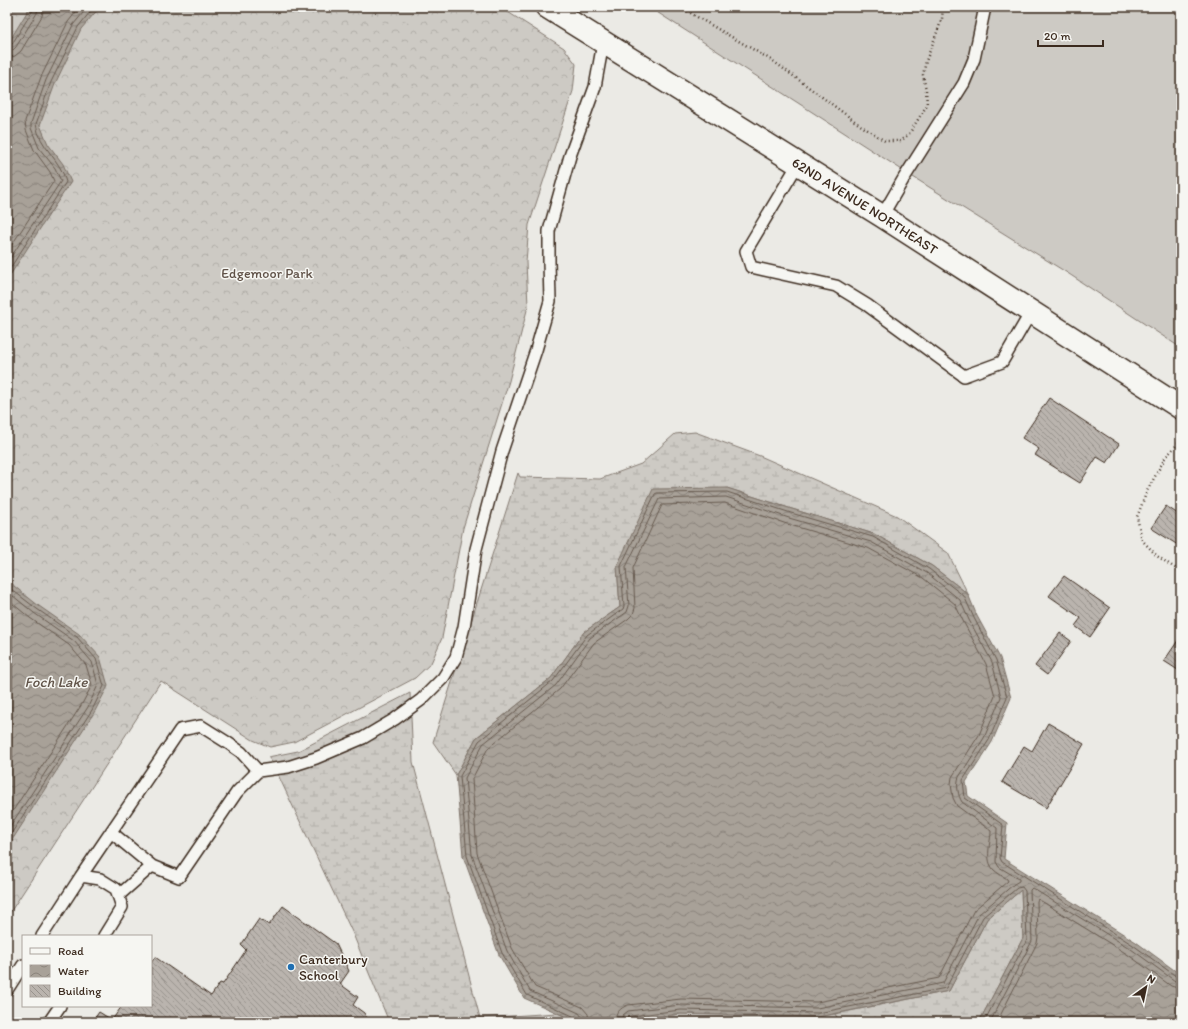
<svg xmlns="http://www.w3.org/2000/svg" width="1188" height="1029" font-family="Itim,sans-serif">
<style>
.grass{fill:#cdcac4;stroke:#847a71}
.forest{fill:url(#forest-crowns);stroke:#847a71}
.wetland{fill:url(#wetland-marsh);stroke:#847a71}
.water{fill:url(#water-waves);stroke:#7c7167}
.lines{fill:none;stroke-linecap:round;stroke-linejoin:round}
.shore{stroke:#675a4f;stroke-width:1}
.building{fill:url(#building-back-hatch);stroke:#3b2a1e}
.lane-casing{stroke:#3b2a1e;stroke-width:14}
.secondary-casing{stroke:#3b2a1e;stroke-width:25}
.path{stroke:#3b2a1e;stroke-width:2.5;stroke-dasharray:1 3;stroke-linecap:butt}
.lane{stroke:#f6f6f2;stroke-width:11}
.secondary{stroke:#f6f6f2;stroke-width:22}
.poi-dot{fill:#1f6fb2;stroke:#f6f6f2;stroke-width:1.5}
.labels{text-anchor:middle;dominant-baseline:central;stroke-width:3;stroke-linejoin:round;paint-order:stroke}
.street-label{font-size:14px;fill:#3b2a1e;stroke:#f6f6f2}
.park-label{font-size:14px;fill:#605248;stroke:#f6f6f2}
.poi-label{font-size:14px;fill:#3b2a1e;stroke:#f6f6f2;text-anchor:start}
.water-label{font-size:15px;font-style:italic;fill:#615449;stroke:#f6f6f2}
</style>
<defs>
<pattern id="forest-crowns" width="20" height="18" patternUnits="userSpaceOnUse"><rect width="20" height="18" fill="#cdcac4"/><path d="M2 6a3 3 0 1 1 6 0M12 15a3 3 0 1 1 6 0" fill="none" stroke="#b1aea8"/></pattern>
<pattern id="wetland-marsh" width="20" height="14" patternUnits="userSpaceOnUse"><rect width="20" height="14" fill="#cdcac4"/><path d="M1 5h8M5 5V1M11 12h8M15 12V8" fill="none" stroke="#b1aea8"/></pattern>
<pattern id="water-waves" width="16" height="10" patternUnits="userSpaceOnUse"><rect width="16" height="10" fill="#a8a198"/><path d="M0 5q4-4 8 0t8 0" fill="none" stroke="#8a837b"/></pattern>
<pattern id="building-back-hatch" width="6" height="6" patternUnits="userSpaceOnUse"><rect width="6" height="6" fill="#bab4ae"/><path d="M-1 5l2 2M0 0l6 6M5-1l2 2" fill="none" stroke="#98938d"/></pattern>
</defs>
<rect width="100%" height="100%" fill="#ebeae5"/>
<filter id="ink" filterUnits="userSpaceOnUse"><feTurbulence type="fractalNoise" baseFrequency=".025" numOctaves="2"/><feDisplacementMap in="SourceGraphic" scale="8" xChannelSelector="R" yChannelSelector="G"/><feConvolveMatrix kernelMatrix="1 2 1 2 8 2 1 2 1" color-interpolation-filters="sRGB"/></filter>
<g filter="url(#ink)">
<!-- grass -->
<path class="grass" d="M649 7H1181V348L1069 274 913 177Z"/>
<!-- forest -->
<path class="forest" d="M7 7H500L564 48 576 64 573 91 529 225 526 262 528 306 509 381 463 528 442 638 431 663 415 678 294 742 270 747 253 740 161 681 7 917Z
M557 1013 578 1022H482L480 1018Z
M681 1014 818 1017 835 1014 840 1022H613Z"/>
<!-- wetland -->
<path class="wetland" d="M695 432 760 456 897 516 948 553 968 594 932 566 874 534 792 509 727 488 617 566 620 607 584 632 551 678 476 738 456 775 433 742 518 473 520 477 600 479 641 464 675 434Z
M410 693 413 762 480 1018 482 1022H389L353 934 272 762 268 757 298 751Z
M1021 890 1023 938 979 1022H840L835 1014 949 991 987 919Z"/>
<!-- water -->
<path class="water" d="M30 7H100L81 29 55 84 40 125 48 144 63 164 71 182 54 207 7 280V45Z
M727 488 792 509 874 534 932 566 968 594 977 616 1000 658 1011 698 992 742 966 782 968 796 1007 823 1004 859 1136 942 1181 975V1022H979L1023 938 1021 890 987 919 949 991 818 1017 681 1014 613 1022H578L524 998 499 955 463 856 456 775 476 738 551 678 584 632 620 607 617 566 653 489Z
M7 574 14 586 39 606 79 634 100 657 108 686 95 711 7 848Z"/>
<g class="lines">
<!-- shore -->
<path class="shore" d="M7 47 10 46 12 44 33 10V7
M7 52 13 50 16 47 37 13 38 7
M7 58 15 56 21 51 42 16 44 7
M7 252 54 181 50 172 34 150 26 130 25 121 41 77 68 22 80 7
M7 263 61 181 55 168 39 148 31 128V123L46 80 73 25 88 7
M7 273 66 182C61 160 39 147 36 124L51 82 78 27 94 7
M7 582 11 589 37 609 77 637 96 659 104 686 92 710 7 840
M7 591 34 613 74 641 92 662 98 685 88 707 7 831
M7 599 30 618 69 645 86 665 92 685 82 704 7 820
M578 1022V1019L575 1017 527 995 502 953 467 856 460 776 479 741 553 681 587 635 623 609 624 606 621 566 655 494 657 493 727 492 791 513 873 537 929 569 964 596 974 618 996 660 1007 697 989 740 963 780 965 798 1003 825 1000 858 1002 862 1133 945 1177 977 1181 978
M583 1022 582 1017 579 1013 530 991 507 951 472 855 465 778 483 744 556 685 590 638 627 612 629 606 626 567 659 499 726 497 789 518 871 542 927 573 960 600 969 620 992 662 1001 697 984 738 959 777C956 784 958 796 962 802L997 828 996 862 999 867 1019 879V881L1014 884 979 914 943 983 817 1008 681 1005 628 1011 623 1015 621 1022
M589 1022 588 1014 582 1007 535 987 512 948 477 853 472 779 488 748 560 689 594 643 628 619 633 614 635 608 633 568 662 505 725 503 787 524 868 548 923 578 955 604 964 623 986 664 995 696 979 735 952 777 951 784 953 798 957 806 991 831C991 842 984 860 994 870 997 873 1003 876 1007 879L1008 881 974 910 939 978 817 1002 681 999 628 1005C620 1008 615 1013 615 1022
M626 1022 627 1018 630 1016 681 1010 818 1013 946 988 983 917 1017 888 1022 887 1025 891 1027 940 984 1022
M990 1022 1032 941 1030 890 1032 888 1131 949 1175 981 1181 983
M997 1022 1037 943 1038 937 1037 901 1038 899 1127 954 1171 986 1181 989"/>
</g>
<!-- building -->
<path class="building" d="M1049 398 1119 444 1107 463 1097 457 1080 483 1035 455 1039 449 1022 438Z
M1166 506 1181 516V547L1151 528Z
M1064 576 1110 608 1090 637 1075 626 1081 618 1049 596Z
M1060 633 1071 641 1047 675 1035 666Z
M1181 636V672L1164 661Z
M1048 723 1084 744 1046 808 1002 782 1024 746 1032 751Z
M283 906 336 944 349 971 340 984 358 997 353 1005 364 1013 369 1022H92L99 1012 112 1020 122 1006H151V963L155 957 211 996 220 983 223 984 246 950 241 945 259 919 269 925Z"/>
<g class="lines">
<defs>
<path id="lane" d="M798 164 746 251 751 267 836 286 867 305 964 376 1002 362 1031 312
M882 216 904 178 964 83 974 59 985 7
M258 771 288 767 316 758 363 738 395 719 421 700 443 678 456 657 464 627 476 549 502 451 536 350 550 301 549 262V231L570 156 595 87 603 43
M111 832 152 866
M81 876 180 730 201 726 228 743 241 752 258 771 237 792 179 877 152 866 118 896
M42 936 81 876 100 879 116 889 122 907 104 936
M7 990 23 965
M49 1022 60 1006"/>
<g id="secondary">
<path id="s1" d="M547 7 882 216 1181 408"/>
</g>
</defs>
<!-- lane casing -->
<use href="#lane" class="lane-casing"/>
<!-- secondary casing -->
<use href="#secondary" class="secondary-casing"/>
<!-- path -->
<path class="path" d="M680 7 773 61 860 125 885 141H901L909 134 927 105 926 90 923 75 926 61 942 19 943 7
M1181 440 1165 458 1147 491 1137 517 1142 540 1157 556 1181 572"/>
<!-- lane -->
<use href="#lane" class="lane"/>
<!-- secondary -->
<use href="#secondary" class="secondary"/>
</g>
</g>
<!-- markers -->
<circle class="poi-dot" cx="291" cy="967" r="4"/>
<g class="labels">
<!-- street labels -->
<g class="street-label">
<text stroke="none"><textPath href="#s1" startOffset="375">62ND AVENUE NORTHEAST</textPath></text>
</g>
<!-- park labels -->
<g class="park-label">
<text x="267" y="273">Edgemoor Park</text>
</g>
<!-- poi labels -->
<g class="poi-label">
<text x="299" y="959">Canterbury<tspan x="299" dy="16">School</tspan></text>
</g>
<!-- water labels -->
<g class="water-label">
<text x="56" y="682">Foch Lake</text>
</g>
</g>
<!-- margin -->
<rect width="1188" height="1029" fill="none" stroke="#f6f6f2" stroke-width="24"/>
<rect x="12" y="12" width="1164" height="1005" fill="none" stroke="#3b2a1e" stroke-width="1.5" filter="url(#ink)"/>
<!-- legend -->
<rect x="22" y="935" width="130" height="72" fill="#f6f6f2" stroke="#aba49d"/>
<rect x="30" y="948" width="20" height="6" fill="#f6f6f2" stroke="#aba49d"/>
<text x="58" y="955" font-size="12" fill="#3b2a1e">Road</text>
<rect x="30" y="965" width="20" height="12" fill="url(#water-waves)" stroke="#aba49d"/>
<text x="58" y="975" font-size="12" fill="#3b2a1e">Water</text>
<rect x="30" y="985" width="20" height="12" fill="url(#building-back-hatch)" stroke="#aba49d"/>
<text x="58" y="995" font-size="12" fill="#3b2a1e">Building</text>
<!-- north arrow -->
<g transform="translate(1146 987) rotate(33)" stroke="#f6f6f2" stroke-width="3" paint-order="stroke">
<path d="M0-3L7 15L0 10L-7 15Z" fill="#3b2a1e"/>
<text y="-6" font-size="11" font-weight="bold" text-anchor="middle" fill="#3b2a1e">N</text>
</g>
<!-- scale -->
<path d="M1038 40v6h65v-6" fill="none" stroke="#3b2a1e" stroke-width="2"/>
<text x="1044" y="40" font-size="12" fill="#3b2a1e" stroke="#f6f6f2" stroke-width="3" paint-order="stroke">20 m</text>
</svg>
